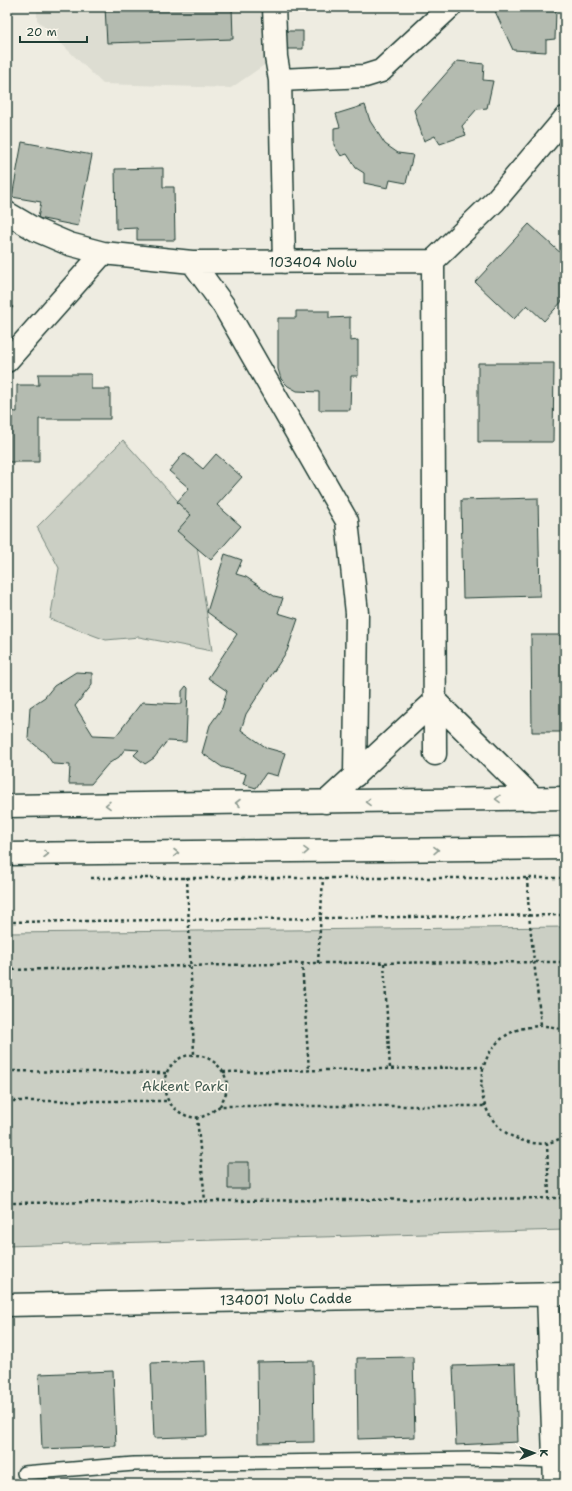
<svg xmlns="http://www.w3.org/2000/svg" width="572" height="1491" font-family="'Shantell Sans',sans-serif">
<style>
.built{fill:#ddddd2}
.green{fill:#cbcfc4;stroke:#75867c}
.building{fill:#b4bbb0;stroke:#1f3d34}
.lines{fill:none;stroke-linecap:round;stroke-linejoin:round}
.service-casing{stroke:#1f3d34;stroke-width:16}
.minor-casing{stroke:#1f3d34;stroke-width:25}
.tertiary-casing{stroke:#1f3d34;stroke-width:25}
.path{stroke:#1f3d34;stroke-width:2.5;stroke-dasharray:3 3;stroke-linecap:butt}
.service{stroke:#fbf7ec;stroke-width:13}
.minor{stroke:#fbf7ec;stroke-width:22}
.tertiary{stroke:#fbf7ec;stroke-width:22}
.oneway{stroke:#8d9a90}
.labels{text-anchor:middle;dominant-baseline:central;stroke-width:3.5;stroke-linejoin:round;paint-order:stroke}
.street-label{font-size:14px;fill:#1f3d34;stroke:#fbf7ec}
.park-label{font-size:14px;fill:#415a51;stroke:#fbf7ec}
</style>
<rect width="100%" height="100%" fill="#eeece1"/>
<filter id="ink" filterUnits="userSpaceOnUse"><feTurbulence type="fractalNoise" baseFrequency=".025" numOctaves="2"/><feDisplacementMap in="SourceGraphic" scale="8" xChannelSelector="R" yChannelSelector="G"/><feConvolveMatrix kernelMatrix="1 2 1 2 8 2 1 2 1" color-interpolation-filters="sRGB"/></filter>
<g filter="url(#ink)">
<!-- built -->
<path class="built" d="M37 7H273L276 57 231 88 103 84 37 20Z"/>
<!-- green -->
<path class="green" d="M123 440 193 518 212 651 139 637 106 640 50 619 59 568 37 527Z
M565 927V1230L7 1246V933Z"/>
<!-- building -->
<path class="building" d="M105 7H232L233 39 107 43Z
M493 7H545L547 10 556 11 555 39 546 40V52L513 50Z
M285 31H303V49H286Z
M457 61 484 64 483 80 493 81 487 108 477 109 462 126 466 135 440 144 435 136 424 141 414 110Z
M365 105 370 121 385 144 398 153 413 155 406 183 390 180 388 188 364 183V173L356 168 347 154 341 156 334 145V128L340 127 336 114Z
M22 142 92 155 78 226 38 218 41 202 12 197Z
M163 168V187H174L175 240H137V228L116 229 115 169Z
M529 224 565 257V298L544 321 527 305 514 319 475 282Z
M7 302 13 307 7 314Z
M296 311H329V318L350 317V341L358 340V376H351L350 410H319V392L297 391 288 386 281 379 278 369V318H296Z
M478 363H554L553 442H478Z
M38 374H91V389H110V419H39V462H7L9 411 17 412V385H39Z
M184 453 203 469 216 454 242 477 217 505 241 526 211 560 177 531 191 515 177 502 189 488 169 471Z
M538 498 540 596 463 598 461 500Z
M225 554 242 560 236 574 246 577 274 596 283 598 278 613 298 619 287 651 246 714 241 730 267 748 285 753 278 776 266 773 256 788 243 784 246 774 222 767 202 753 210 725 222 708 227 691 208 678 237 634 207 612Z
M531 635H565V732H532Z
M76 672 92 673V685L75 706 93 735 116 736 142 702 182 704V691L186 686 188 688 186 742 167 741 154 758 145 764 134 755 139 750 125 749 119 757 108 764 91 784H69L70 765 53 764 46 754 28 739 30 707 45 697 54 686Z
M228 1162H249V1189H228Z
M413 1357 415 1437 358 1439 357 1358Z
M205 1361 207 1436 154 1438 151 1363Z
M313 1361 314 1442 258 1443 257 1362Z
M515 1364 518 1442 456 1445 453 1366Z
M113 1371 116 1446 42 1449 39 1374Z"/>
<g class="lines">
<defs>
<path id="service" d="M24 1473 134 1464 477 1459 554 1461"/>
<path id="minor" d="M274 7 276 57 280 80 284 262
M280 80 365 76 381 71 450 7
M7 213 36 230 69 244 103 253 192 262 433 261 495 201 565 118
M433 261 435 754
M192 262 224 306 347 521 357 613 355 776
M7 361 103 253
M326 802 435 701 534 799
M548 1294 555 1484
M7 1305 565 1294"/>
<path id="tertiary" d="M7 806 565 798
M7 854 565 848"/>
</defs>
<!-- service casing -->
<use href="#service" class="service-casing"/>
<!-- minor casing -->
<use href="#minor" class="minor-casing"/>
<!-- tertiary casing -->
<use href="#tertiary" class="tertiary-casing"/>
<!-- path -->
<path class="path" d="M187 877 194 1054
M91 878H565
M527 878 529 915 541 1025
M7 922 565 915
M302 963 309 1071
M318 963 323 878
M384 963 390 1069
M7 970 318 963 565 962
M565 1032C554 1025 541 1025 530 1027 471 1034 464 1118 518 1139 527 1142 538 1145 547 1143 553 1142 559 1139 565 1137
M7 1071 166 1073
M223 1072 483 1067
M7 1101H168
M220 1106C222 1101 226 1095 227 1089 228 1073 216 1060 202 1056 168 1047 148 1093 181 1113 187 1117 197 1119 204 1116 209 1115 215 1109 220 1106H484
M197 1117 205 1201
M547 1143 549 1198
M7 1203 565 1198"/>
<!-- service -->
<use href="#service" class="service"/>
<!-- minor -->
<use href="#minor" class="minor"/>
<!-- tertiary -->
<use href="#tertiary" class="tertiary"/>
</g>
<!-- one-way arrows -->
<defs><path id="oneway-chevron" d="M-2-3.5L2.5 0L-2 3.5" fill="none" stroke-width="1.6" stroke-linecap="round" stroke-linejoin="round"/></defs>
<g class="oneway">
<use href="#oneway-chevron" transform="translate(498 799) rotate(179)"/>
<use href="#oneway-chevron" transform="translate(368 802) rotate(179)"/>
<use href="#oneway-chevron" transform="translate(238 803) rotate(180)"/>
<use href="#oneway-chevron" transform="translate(108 805) rotate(179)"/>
<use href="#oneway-chevron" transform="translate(436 850) rotate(-1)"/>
<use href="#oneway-chevron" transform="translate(306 851) rotate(-1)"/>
<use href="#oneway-chevron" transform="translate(176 853)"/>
<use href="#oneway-chevron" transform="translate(46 854)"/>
</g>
</g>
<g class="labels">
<!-- street labels -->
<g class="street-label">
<text x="313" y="262">103404 Nolu</text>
<text transform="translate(286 1299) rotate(-1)">134001 Nolu Cadde</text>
</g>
<!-- park labels -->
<g class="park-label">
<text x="185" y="1086">Akkent Parkı</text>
</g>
</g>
<!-- margin -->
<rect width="572" height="1491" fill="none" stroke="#fbf7ec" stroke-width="24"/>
<rect x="12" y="12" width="548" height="1467" fill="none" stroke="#1f3d34" stroke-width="1.5" filter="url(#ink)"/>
<!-- north arrow -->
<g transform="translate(534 1453) rotate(89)" stroke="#fbf7ec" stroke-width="3" paint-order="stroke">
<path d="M0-3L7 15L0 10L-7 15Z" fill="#1f3d34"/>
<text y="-6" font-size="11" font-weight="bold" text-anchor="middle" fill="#1f3d34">K</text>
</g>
<!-- scale -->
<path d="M20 36v6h67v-6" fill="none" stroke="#1f3d34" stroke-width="2"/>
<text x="26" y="36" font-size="12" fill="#1f3d34" stroke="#fbf7ec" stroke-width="3" paint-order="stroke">20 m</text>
</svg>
